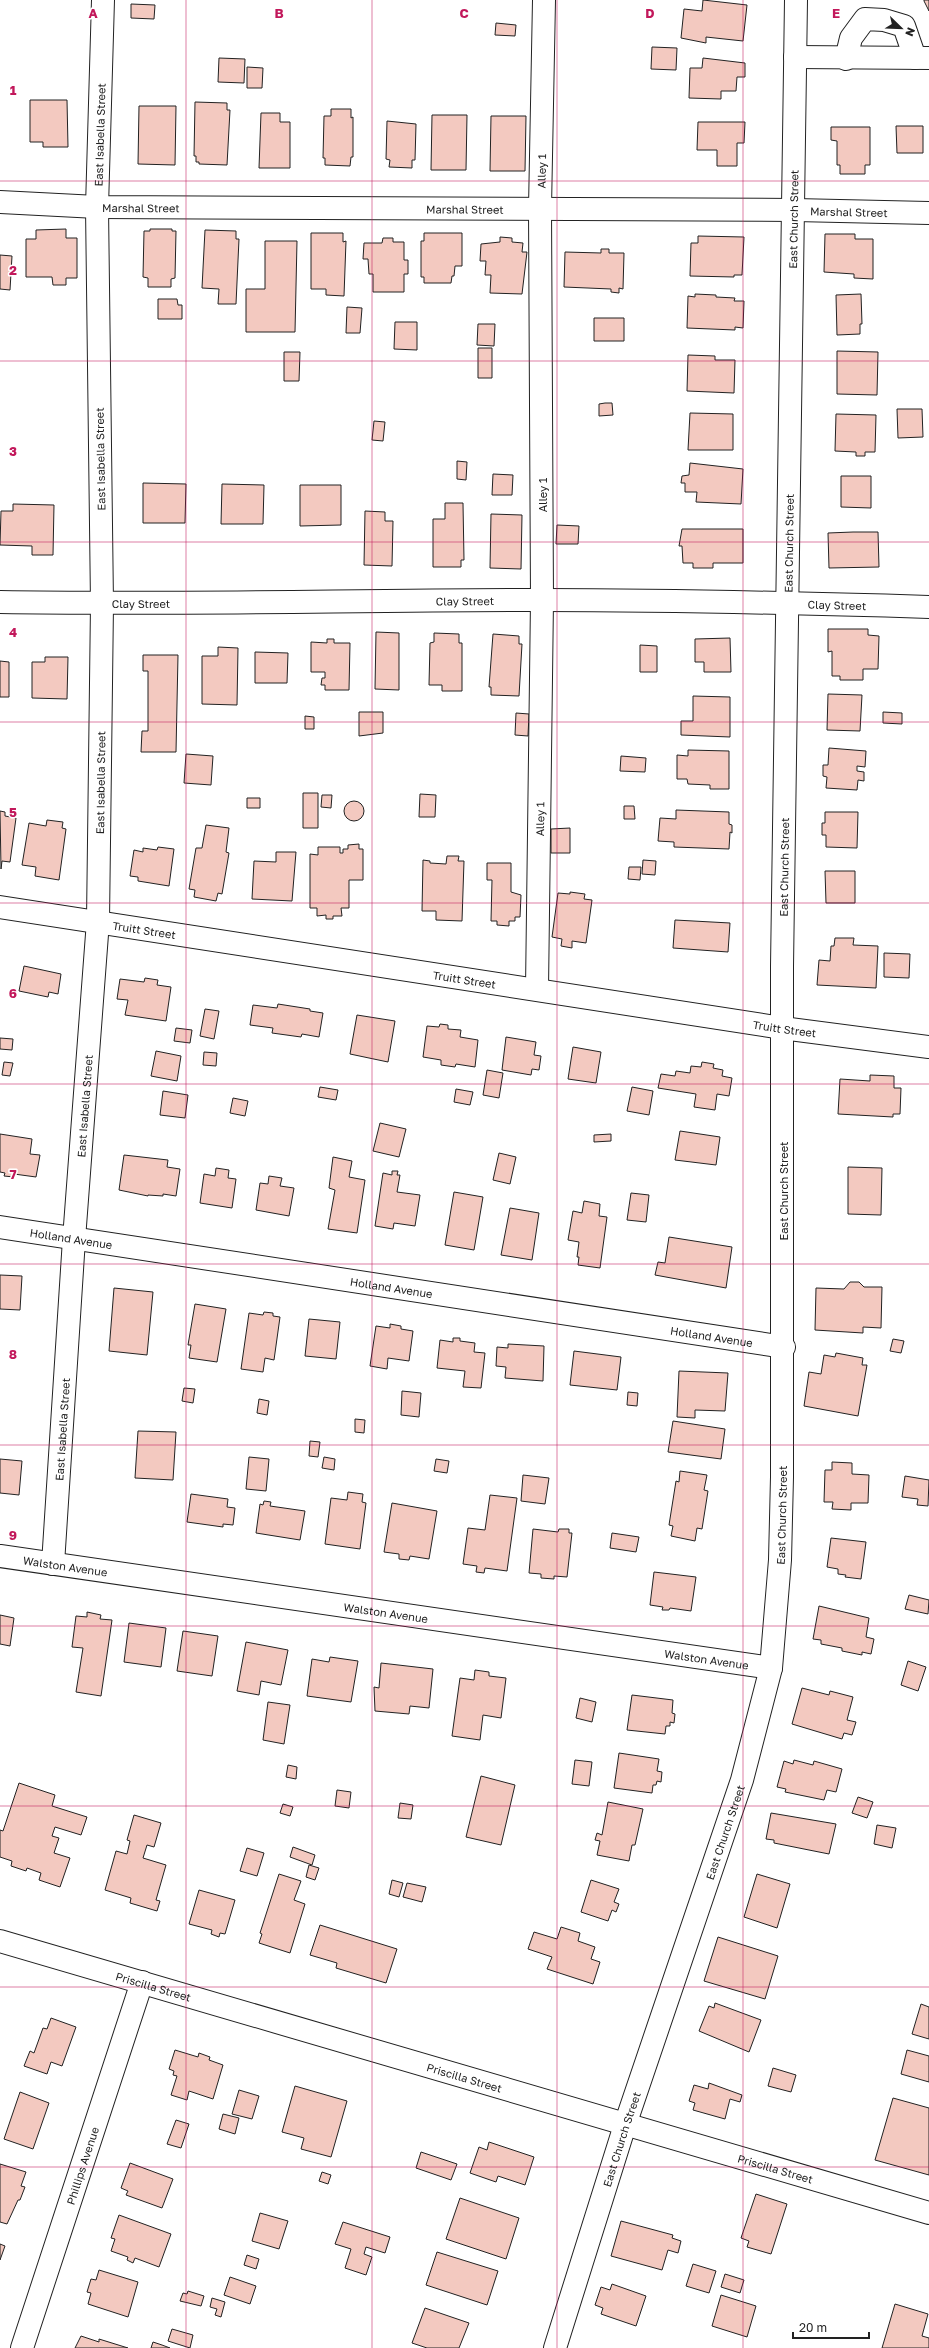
<svg xmlns="http://www.w3.org/2000/svg" width="929" height="2348" font-family="'Golos Text',sans-serif">
<style>
.building{fill:#f3c9c0;stroke:#222}
.lines{fill:none;stroke-linecap:round;stroke-linejoin:round}
.minor-casing{stroke:#222;stroke-width:24}
.minor{stroke:#fff;stroke-width:22}
.grid{fill:none;stroke:#c2185b;stroke-width:1;stroke-opacity:0.55}
.labels{text-anchor:middle;dominant-baseline:central;stroke-width:3;stroke-linejoin:round;paint-order:stroke}
.street-label{font-size:11px;fill:#222;stroke:#fff}
.grid-label{font-size:13px;text-anchor:middle;font-weight:bold;fill:#c2185b;stroke:#fff;stroke-width:3;stroke-linejoin:round;paint-order:stroke}
</style>
<rect width="100%" height="100%" fill="#fff"/>
<!-- building -->
<path class="building" d="M703 0 747 5 743 41 706 37V43L681 38 684 9 702 11Z
M924 0H929V11L924 1Z
M131 4 155 5 154 19 131 18Z
M496 23 516 25 515 36 495 35Z
M652 47 677 48 676 70 651 69Z
M219 58 245 59 244 83 218 82Z
M703 58 745 63V77H737L736 91H721V99L689 98 690 68H702Z
M247 67 263 68 262 88H247Z
M30 100H67L68 147H43V142H30Z
M195 102 227 103V110H230L227 165 199 164V162H196V156H194Z
M139 106H176L175 165 138 164Z
M331 109H351V118L353 117V157H351L350 166 325 165V158H323L324 116H331Z
M261 113H280V122H290V168H259Z
M432 115H467L466 170H431Z
M491 116H526L525 171H490Z
M387 121 416 124 415 160H412V168L389 167 390 160 386 159Z
M698 122H745L744 143H737V166H717V150H697Z
M896 126H923V153H897Z
M831 127H870V165H865V174H840V165H837V141L831 140Z
M66 229V238H77V278H66V285H53L52 277H26V239H36V230Z
M150 229H172V231H176L175 278 171 279V287H148V278L143 277 144 231H150Z
M205 230 236 231V239H239L236 304H218L219 289 202 288Z
M311 233H343V242L346 241 344 296 326 295V289H311Z
M424 233H462V266H455L454 276H452L451 283H424V277H421V241H424Z
M825 234H855V239H873V279L854 278V274L824 272Z
M698 236 744 237 742 275H734V277L690 276 691 243H698Z
M500 237 512 238V242L523 243 522 252H527L522 294 490 293 491 275H485L486 261H480L481 244 500 242Z
M383 238H393V242H404V260H408V274H404V292H373V274H369L368 259H363L364 243H382Z
M265 241H297L295 332H246V289H265Z
M601 249H609V253H624L623 289 619 288V293L611 292V289L564 287 565 252 601 253Z
M0 255 12 256 10 290 0 289Z
M695 294 716 295V297L735 298 734 301H744L743 328 735 327V330L687 328 688 296 695 297Z
M861 294 862 324H860V334L837 335 836 295Z
M158 299H177L178 305H182V319H158Z
M347 307 362 308 360 333H346Z
M594 318H624V341H594Z
M395 322H417V350L394 349Z
M478 324H495L494 346 477 345Z
M478 348H492V378H478Z
M837 351 878 352 877 395 837 394Z
M284 352H300L299 381H284Z
M688 355 715 356V360H735L734 393 687 391Z
M605 403H612L613 415 599 416V404Z
M897 409H922L923 437 898 438Z
M690 413 733 414V450H688Z
M836 414 876 415 875 452H865V456H856V452L835 451Z
M374 421 385 422 383 441 372 440Z
M457 461 467 462 466 480 457 479Z
M690 463 743 469 741 504 696 502 697 492H685V483H681L682 476 689 475Z
M493 474 513 475 512 495H492Z
M841 476H871V508L841 507Z
M143 483 186 484 185 523H143Z
M222 484 264 485 263 524H221Z
M300 485H341V525L300 526Z
M445 503H463L464 560H461V567H433V519H445Z
M13 504 54 505 53 555H32V546L0 545 1 511H13Z
M365 511 385 512V521H393L392 566 364 565Z
M491 514 522 515 521 569 490 568Z
M557 525 579 526 578 544H556Z
M682 529H743V563H713V568H693V563H683L682 546H679Z
M853 532H878L879 567 829 568 828 533Z
M828 629H868V635L879 636 878 669H863V680H840V676H832V651L828 652Z
M376 632 399 633V690L375 689Z
M434 633 459 634V643H462V691H442V685H429L430 643 434 642Z
M493 634 519 636V644H522L519 696 491 695V687H489Z
M730 638 731 672H704V662H695V639Z
M327 639H334V643H350L349 690H325V685H321L322 678H325V672H311V642L327 643Z
M640 645 657 646V672H640Z
M218 647 238 648 237 705 202 704V656H218Z
M255 652 288 653 287 683H255Z
M143 655H178L176 752H141L142 731H148V671H143Z
M45 657H68L67 699 32 698V662H45Z
M0 661 9 662V697H0Z
M828 694 862 695 860 731 827 730Z
M693 696 730 697V737L681 735V721H693Z
M359 712H383V733L359 736Z
M883 712 902 713V724L883 723Z
M516 713 529 714 528 736 515 735Z
M305 716 314 717V729H305Z
M829 748 866 751 865 767 857 766V771L864 772V781L858 780 857 790 826 788 827 777 823 776V765H828Z
M688 750 729 751V789H710V785L688 784 687 779H677V755L688 756Z
M186 754 213 756 211 785 184 783Z
M621 756 646 758 645 772 620 771Z
M303 793H318V828H303Z
M420 794 436 795 435 817H419Z
M322 795H332L331 808 321 807Z
M247 798H260V808H247Z
M344 811a10 10 0 1 1 20 0a10 10 0 1 1-20 0Z
M624 806H634L635 819H624Z
M676 810 729 812V824L732 825V833L730 832 729 849 674 847V842L658 841 660 818 676 819Z
M0 811 5 812V816L16 818 10 862 2 861 1 869Z
M825 812H858L857 848 826 847V835H822V823H825Z
M47 820 63 822 62 828 66 829 59 880 35 876 36 867 22 865 29 823 46 826Z
M206 825 229 828 226 852 229 853 222 894 218 893 216 901 194 897 195 890 189 889 196 848H202Z
M570 828V853H551V829Z
M359 844V849H363V880H349V908H341L342 916H333V919H326V915L317 916V908H310V854L318 855V847H340V853H343V849H348V845Z
M158 847 174 849 169 886 138 881V877L130 876 134 850 143 852V848L157 850Z
M276 852H296L292 901 252 899 254 861 276 862Z
M447 856H459L458 861H464L462 921 436 920V911H422L423 860 430 861V863L446 864Z
M643 860 656 861 655 875 642 874Z
M487 863H511V892L521 895 520 917H515V921H509V926L497 925V921H491L492 880H487Z
M629 867H641L640 880 628 879Z
M825 871H855V903H826Z
M570 892 585 894 584 899 592 900 586 943 572 941V948L561 946 562 939 552 937 558 893 570 894Z
M675 920 730 923 728 952 673 948Z
M835 938H854L853 945 878 946 876 988 817 985 819 960 830 961 831 946H834Z
M884 953 910 954 909 978 884 977Z
M24 966 61 974 58 994 49 992 48 997 19 991Z
M145 978 158 980 157 985 171 987 166 1021 125 1015 128 1000 117 999 120 979 144 982Z
M278 1004 310 1009V1011L323 1013 319 1037 302 1034 301 1037 272 1033 273 1028 250 1025 253 1005 277 1008Z
M205 1009 219 1011 214 1039 200 1036Z
M357 1015 395 1021 388 1062 350 1054Z
M440 1024 448 1025V1029L461 1030 460 1037 478 1040 475 1067 456 1064 455 1067 441 1065V1060L423 1057 427 1026 439 1027Z
M176 1028 192 1030 190 1043 174 1041Z
M506 1037 536 1042 534 1055 541 1056 539 1070 532 1069 531 1075 502 1070Z
M0 1038 13 1039 12 1050 0 1049Z
M573 1047 601 1052 596 1083 568 1079Z
M156 1051 181 1056 177 1081 151 1076Z
M204 1052 217 1053 216 1066 203 1065Z
M4 1062 13 1063 10 1076 2 1075Z
M702 1062 714 1064 713 1068 723 1070 722 1076 732 1078 729 1096 717 1094 715 1110 694 1107 696 1094 658 1088 661 1074 675 1076 676 1071 690 1073 691 1066 701 1067Z
M487 1070 503 1073 499 1098 483 1095Z
M870 1075 894 1076V1088H901L900 1114H893V1117L838 1114 840 1079 870 1081Z
M320 1087 338 1090 336 1100 318 1097Z
M632 1087 653 1091 649 1115 627 1111Z
M456 1089 473 1092 470 1105 454 1102Z
M163 1091 188 1095 185 1118 160 1115Z
M233 1098 248 1101 245 1116 230 1113Z
M380 1123 406 1129 399 1157 373 1151Z
M680 1131 720 1137 716 1165 675 1160Z
M0 1134 32 1139 30 1154 40 1155 36 1177 14 1174V1177L4 1176 5 1173 0 1172Z
M611 1134V1141L594 1142V1135Z
M499 1153 516 1157 510 1184 493 1180Z
M124 1155 168 1160 167 1167 180 1169 176 1196 163 1194V1196L148 1195V1196L119 1190Z
M333 1157 352 1161 349 1177 365 1180 357 1233 328 1229 335 1190 329 1188Z
M848 1167 882 1168 881 1215 848 1214Z
M216 1168 229 1170 228 1178 236 1179 232 1208 200 1203 204 1174 215 1176Z
M392 1171H398L397 1175H400L397 1192 420 1195 415 1226 394 1223 393 1229 375 1226 383 1173 392 1175Z
M269 1176 282 1178 280 1186 294 1188 289 1216 256 1210 260 1183 268 1184Z
M454 1192 483 1197 474 1250 445 1245Z
M631 1193 649 1195 646 1222 627 1220Z
M584 1201 600 1204 599 1216 607 1217 600 1268 578 1265 579 1257H577L579 1242 568 1240 573 1211 582 1213Z
M510 1208 539 1213 532 1260 501 1255Z
M669 1237 732 1247 726 1288 655 1275 658 1262 665 1263Z
M0 1275 22 1276 20 1310 0 1309Z
M850 1282H859L864 1287H882L881 1328 863 1327V1333L815 1330 816 1288 844 1289Z
M114 1288 153 1292 147 1355 109 1351Z
M195 1304 226 1309 217 1362 189 1358 191 1345H188Z
M264 1312 273 1313V1316L280 1317 274 1360 265 1358 263 1372 241 1369 249 1313 263 1315Z
M309 1319 340 1322 336 1359 305 1356Z
M390 1324 401 1326V1329L413 1331 409 1361 388 1358 387 1369 370 1366 376 1326 390 1328Z
M453 1338H460V1341L475 1343 474 1352 485 1353 481 1388 463 1387 465 1371 437 1368 440 1340 453 1342Z
M893 1339 904 1341 901 1353 890 1351Z
M508 1344 544 1346 543 1381 505 1378 506 1367 496 1366 497 1347 508 1348Z
M574 1351 621 1357 617 1390 570 1385Z
M836 1353 863 1358 862 1365H867L858 1416 804 1406 809 1372 821 1374 824 1355 835 1357Z
M679 1371 728 1373 725 1411 695 1410V1418L677 1417Z
M184 1388 195 1389 193 1403 182 1401Z
M402 1391 421 1393 419 1417 401 1415Z
M628 1392 638 1393 637 1406 627 1405Z
M259 1399 269 1401 267 1415 257 1413Z
M355 1419 365 1420 364 1433 355 1432Z
M673 1421 725 1429 721 1459 668 1452Z
M138 1431 176 1432 173 1480 135 1478Z
M310 1441 320 1442 318 1457 309 1456Z
M249 1457 269 1459 266 1491 246 1489Z
M324 1457 335 1459 334 1470 322 1468Z
M0 1459 22 1461 19 1495 0 1493Z
M436 1459 449 1461 447 1473 434 1471Z
M832 1462 852 1463V1474L869 1475 868 1503H851V1510L832 1509 833 1502H824L825 1470H832Z
M680 1471 707 1475 704 1490 708 1491 702 1529 697 1528 695 1541 671 1536 673 1526 669 1525 676 1481 679 1482Z
M523 1475 549 1478 545 1504 521 1501Z
M905 1476 929 1480 928 1506 917 1505 918 1499 902 1497Z
M348 1492 363 1494 362 1502 366 1503 360 1549 325 1544 331 1498 347 1500Z
M191 1494 228 1499 227 1507 235 1508 233 1525 223 1524V1527L187 1522Z
M490 1495 517 1498 507 1571 485 1568 484 1573 476 1572 477 1566 463 1564 468 1528 485 1530Z
M264 1501 271 1502 270 1506 305 1511 300 1540 256 1533 260 1504 263 1505Z
M392 1503 437 1511 429 1559 410 1556 409 1560 399 1559V1554L384 1552Z
M533 1529 558 1532 559 1529H569V1533H572L567 1577 554 1576V1579L541 1578V1574L529 1573Z
M612 1533 639 1537 636 1552 610 1548Z
M831 1538 866 1542 861 1579 845 1577 846 1575 838 1574V1569L827 1567Z
M654 1572 696 1577 691 1611 670 1608 669 1610H662L663 1607 650 1605Z
M909 1595 929 1600 928 1614 905 1609Z
M819 1606 869 1618 866 1637 874 1639 871 1654 862 1652V1655L842 1651V1648L821 1644V1640L813 1639Z
M87 1612 101 1615 100 1619 112 1620 101 1696 76 1692 83 1648 72 1647 76 1616 87 1617Z
M0 1615 14 1618 10 1646 0 1644Z
M129 1623 166 1628 161 1667 124 1662Z
M183 1631 218 1636 212 1676 177 1671Z
M246 1642 288 1650 281 1685 261 1681 259 1695 237 1691Z
M330 1657 358 1661 351 1702 307 1696 312 1659 329 1662Z
M908 1661 926 1667 918 1691 901 1685Z
M381 1663 433 1669 429 1708 410 1706 409 1714 375 1711 374 1687 379 1688Z
M475 1670 489 1672V1676L506 1678 501 1718 483 1715 480 1740 452 1736 460 1678 474 1680Z
M802 1688 829 1695 830 1691 853 1697 847 1720 856 1722 852 1735 844 1733 842 1739 792 1724Z
M632 1695 673 1700 672 1713 675 1714 674 1723 670 1722V1726H666L665 1734 627 1730Z
M580 1698 596 1702 592 1722 576 1718Z
M268 1702 290 1705 284 1744 263 1740Z
M619 1753 659 1759 657 1771 662 1772 661 1782 657 1781 656 1785H653L652 1793 614 1788Z
M575 1760 592 1762 589 1786 572 1784Z
M794 1760 813 1765 814 1761 842 1769 836 1792 827 1790 824 1800 785 1792 786 1789 777 1787 784 1761 793 1764Z
M288 1765 297 1767 296 1779 286 1777Z
M481 1776 515 1785 501 1845 466 1837Z
M19 1783 55 1795 52 1806 87 1817 81 1835 55 1827 52 1836 59 1838 54 1853 70 1858 60 1887 39 1880 41 1873 27 1868 26 1871 11 1866 12 1861 0 1857V1830L3 1831Z
M337 1790 351 1792 349 1808 335 1806Z
M858 1797 873 1802 867 1818 852 1813Z
M608 1802 643 1809 635 1845H632L629 1861 597 1855 600 1841 595 1840 597 1833 602 1835Z
M400 1803 413 1805 411 1819 398 1818Z
M283 1804 293 1807 290 1816 280 1813Z
M771 1813 836 1824 829 1854 774 1843V1840L766 1839Z
M134 1815 161 1823 154 1847 147 1845 143 1858 166 1865 156 1900 160 1901 157 1911 130 1903 131 1898 105 1890 116 1851 127 1854 130 1841 127 1840Z
M877 1825 896 1828 892 1848 874 1844Z
M293 1847 315 1855 312 1865 290 1857Z
M247 1848 264 1853 257 1876 240 1871Z
M309 1865 319 1868 315 1880 306 1877Z
M279 1874 301 1881 294 1900 305 1904 290 1953 259 1943 262 1934 260 1933Z
M757 1874 790 1884 777 1928 744 1917Z
M392 1880 403 1883 399 1897 389 1894Z
M591 1880 619 1889 614 1902 619 1904 616 1912 612 1910 608 1921 581 1912Z
M407 1883 426 1887 422 1902 403 1897Z
M199 1890 235 1900 225 1934 220 1933 219 1937 211 1934 212 1930 189 1924Z
M320 1925 397 1949 386 1983 336 1968 337 1963 310 1955Z
M561 1927 580 1933 578 1941 595 1947 591 1959 600 1962 593 1984 547 1969 552 1957 528 1949 534 1932 557 1939Z
M718 1937 778 1956 765 1999 704 1981Z
M715 2003 761 2020 749 2052 699 2031 709 2006 714 2008Z
M921 2004 929 2007V2039L912 2034Z
M51 2018 76 2027 62 2066 51 2062 47 2074 24 2066 30 2051 34 2053 43 2028 47 2029Z
M175 2050 198 2057 199 2053 210 2057 209 2060 223 2065 213 2099 189 2091 187 2100 171 2095 177 2076 173 2075 174 2071 169 2069Z
M907 2050 929 2056V2082L901 2074Z
M773 2068 796 2075 791 2092 768 2086Z
M709 2083 742 2095 740 2102 730 2099 725 2119 693 2110 695 2103 689 2101 694 2085 708 2089Z
M295 2086 347 2101 331 2157 301 2149 304 2138 282 2132Z
M239 2090 259 2096 252 2119 232 2114Z
M20 2092 49 2103 33 2149 4 2139Z
M893 2098 929 2108V2175L875 2160Z
M223 2114 239 2118 235 2134 219 2129Z
M176 2120 189 2124 181 2148 167 2144Z
M489 2142 534 2157 525 2185 498 2176 496 2182 470 2173 479 2147 487 2150Z
M421 2152 457 2164 451 2180 416 2168Z
M130 2163 173 2179 162 2208 126 2195 128 2191 121 2188Z
M0 2164 26 2172 21 2186 25 2187 20 2200H18L7 2224 0 2222Z
M322 2172 331 2175 328 2184 319 2181Z
M756 2194 787 2204 771 2254 747 2247 749 2241 741 2238Z
M460 2198 519 2218 506 2259 446 2239Z
M260 2213 288 2221 279 2249 252 2241Z
M119 2215 171 2234 159 2267 135 2258 133 2263 127 2260 128 2257 111 2251 115 2239 111 2238Z
M621 2221 673 2235 672 2238 681 2241 678 2253 668 2250 662 2270 611 2256Z
M343 2222 390 2237 385 2253 366 2247 364 2254 372 2257 366 2275 345 2268 351 2249 335 2244Z
M0 2244 5 2246 0 2260Z
M437 2252 498 2271 487 2305 426 2285Z
M247 2255 259 2259 256 2269 244 2265Z
M693 2264 716 2271 709 2293 686 2286Z
M99 2270 138 2282 128 2317 88 2304 91 2293 87 2292 91 2279 96 2280Z
M725 2274 744 2280 740 2293 721 2287Z
M230 2277 256 2286 250 2304 224 2295Z
M612 2284 646 2296 636 2326 601 2314 603 2308 595 2305 601 2287 610 2290Z
M188 2291 204 2296 201 2306 180 2301 183 2293 187 2294Z
M721 2295 756 2306 747 2337 712 2326Z
M212 2298 225 2302 221 2317 215 2315 217 2309 210 2307Z
M895 2304 928 2314 922 2336 929 2338V2348H882Z
M425 2308 469 2323 459 2348H427L412 2343Z
M172 2329 193 2335 190 2348 168 2341Z
M81 2336 99 2342V2339L128 2348H75Z
M153 2342 162 2345 170 2348H151Z"/>
<g class="lines">
<defs>
<g id="minor">
<path d="M795 57 929 58"/>
<path d="M846 59 851 38 865 19 884 20 904 26 915 58"/>
<path id="s1" d="M0 202 97 207 795 210 929 213"/>
<path id="s2" d="M0 602C180 605 361 600 542 600 671 600 800 603 929 607"/>
<path id="s3" d="M0 907 782 1028 929 1047"/>
<path id="s4" d="M537 989 542 600 540 208 544 0"/>
<path id="s5" d="M0 1227 784 1347"/>
<path id="s6" d="M0 1556 771 1668"/>
<path id="s7" d="M53 1564 74 1239 98 921 102 604 97 207 103 0"/>
<path id="s8" d="M0 1941 929 2213"/>
<path id="s9" d="M22 2348 142 1982"/>
<path id="s10" d="M555 2348 625 2125 742 1780 771 1668 780 1560 782 1477V966L796 0"/>
</g>
</defs>
<!-- minor casing -->
<use href="#minor" class="minor-casing"/>
<!-- minor -->
<use href="#minor" class="minor"/>
</g>
<!-- grid -->
<path class="grid" d="M186 0V2348M372 0V2348M557 0V2348M743 0V2348M0 181H929M0 361H929M0 542H929M0 722H929M0 903H929M0 1084H929M0 1264H929M0 1445H929M0 1626H929M0 1806H929M0 1987H929M0 2167H929"/>
<g class="labels">
<!-- street labels -->
<g class="street-label">
<text stroke="none"><textPath href="#s7" startOffset="1431">East Isabella Street</textPath></text>
<text stroke="none"><textPath href="#s4" startOffset="818">Alley 1</textPath></text>
<text stroke="none"><textPath href="#s1" startOffset="141">Marshal Street</textPath></text>
<text stroke="none"><textPath href="#s1" startOffset="465">Marshal Street</textPath></text>
<text stroke="none"><textPath href="#s1" startOffset="849">Marshal Street</textPath></text>
<text stroke="none"><textPath href="#s10" startOffset="2163">East Church Street</textPath></text>
<text transform="translate(100 459) rotate(-91)">East Isabella Street</text>
<text transform="translate(542 495) rotate(-90)">Alley 1</text>
<text stroke="none"><textPath href="#s10" startOffset="1839">East Church Street</textPath></text>
<text stroke="none"><textPath href="#s2" startOffset="465">Clay Street</textPath></text>
<text stroke="none"><textPath href="#s2" startOffset="141">Clay Street</textPath></text>
<text stroke="none"><textPath href="#s2" startOffset="837">Clay Street</textPath></text>
<text stroke="none"><textPath href="#s7" startOffset="783">East Isabella Street</textPath></text>
<text stroke="none"><textPath href="#s4" startOffset="170">Alley 1</textPath></text>
<text stroke="none"><textPath href="#s10" startOffset="1515">East Church Street</textPath></text>
<text stroke="none"><textPath href="#s3" startOffset="146">Truitt Street</textPath></text>
<text stroke="none"><textPath href="#s3" startOffset="470">Truitt Street</textPath></text>
<text stroke="none"><textPath href="#s3" startOffset="794">Truitt Street</textPath></text>
<text stroke="none"><textPath href="#s7" startOffset="459">East Isabella Street</textPath></text>
<text transform="translate(783 1191) rotate(-90)">East Church Street</text>
<text stroke="none"><textPath href="#s5" startOffset="72">Holland Avenue</textPath></text>
<text stroke="none"><textPath href="#s5" startOffset="396">Holland Avenue</textPath></text>
<text stroke="none"><textPath href="#s5" startOffset="720">Holland Avenue</textPath></text>
<text stroke="none"><textPath href="#s7" startOffset="135">East Isabella Street</textPath></text>
<text stroke="none"><textPath href="#s10" startOffset="867">East Church Street</textPath></text>
<text stroke="none"><textPath href="#s6" startOffset="66">Walston Avenue</textPath></text>
<text stroke="none"><textPath href="#s6" startOffset="390">Walston Avenue</textPath></text>
<text stroke="none"><textPath href="#s6" startOffset="714">Walston Avenue</textPath></text>
<text stroke="none"><textPath href="#s10" startOffset="543">East Church Street</textPath></text>
<text stroke="none"><textPath href="#s8" startOffset="160">Priscilla Street</textPath></text>
<text stroke="none"><textPath href="#s8" startOffset="484">Priscilla Street</textPath></text>
<text stroke="none"><textPath href="#s10" startOffset="219">East Church Street</textPath></text>
<text stroke="none"><textPath href="#s9" startOffset="192">Phillips Avenue</textPath></text>
<text stroke="none"><textPath href="#s8" startOffset="808">Priscilla Street</textPath></text>
</g>
</g>
<g class="grid-label">
<text x="93" y="18">A</text>
<text x="279" y="18">B</text>
<text x="464" y="18">C</text>
<text x="650" y="18">D</text>
<text x="836" y="18">E</text>
<text x="13" y="95">1</text>
<text x="13" y="275">2</text>
<text x="13" y="456">3</text>
<text x="13" y="637">4</text>
<text x="13" y="817">5</text>
<text x="13" y="998">6</text>
<text x="13" y="1179">7</text>
<text x="13" y="1359">8</text>
<text x="13" y="1540">9</text>
</g>
<!-- north arrow -->
<g transform="translate(901 28) rotate(113)" stroke="#ffffff" stroke-width="3" paint-order="stroke">
<path d="M0-3L7 15L0 10L-7 15Z" fill="#222222"/>
<text y="-6" font-size="11" font-weight="bold" text-anchor="middle" fill="#222222">N</text>
</g>
<!-- scale -->
<path d="M793 2332v6h76v-6" fill="none" stroke="#222222" stroke-width="2"/>
<text x="799" y="2332" font-size="12" fill="#222222" stroke="#ffffff" stroke-width="3" paint-order="stroke">20 m</text>
</svg>
